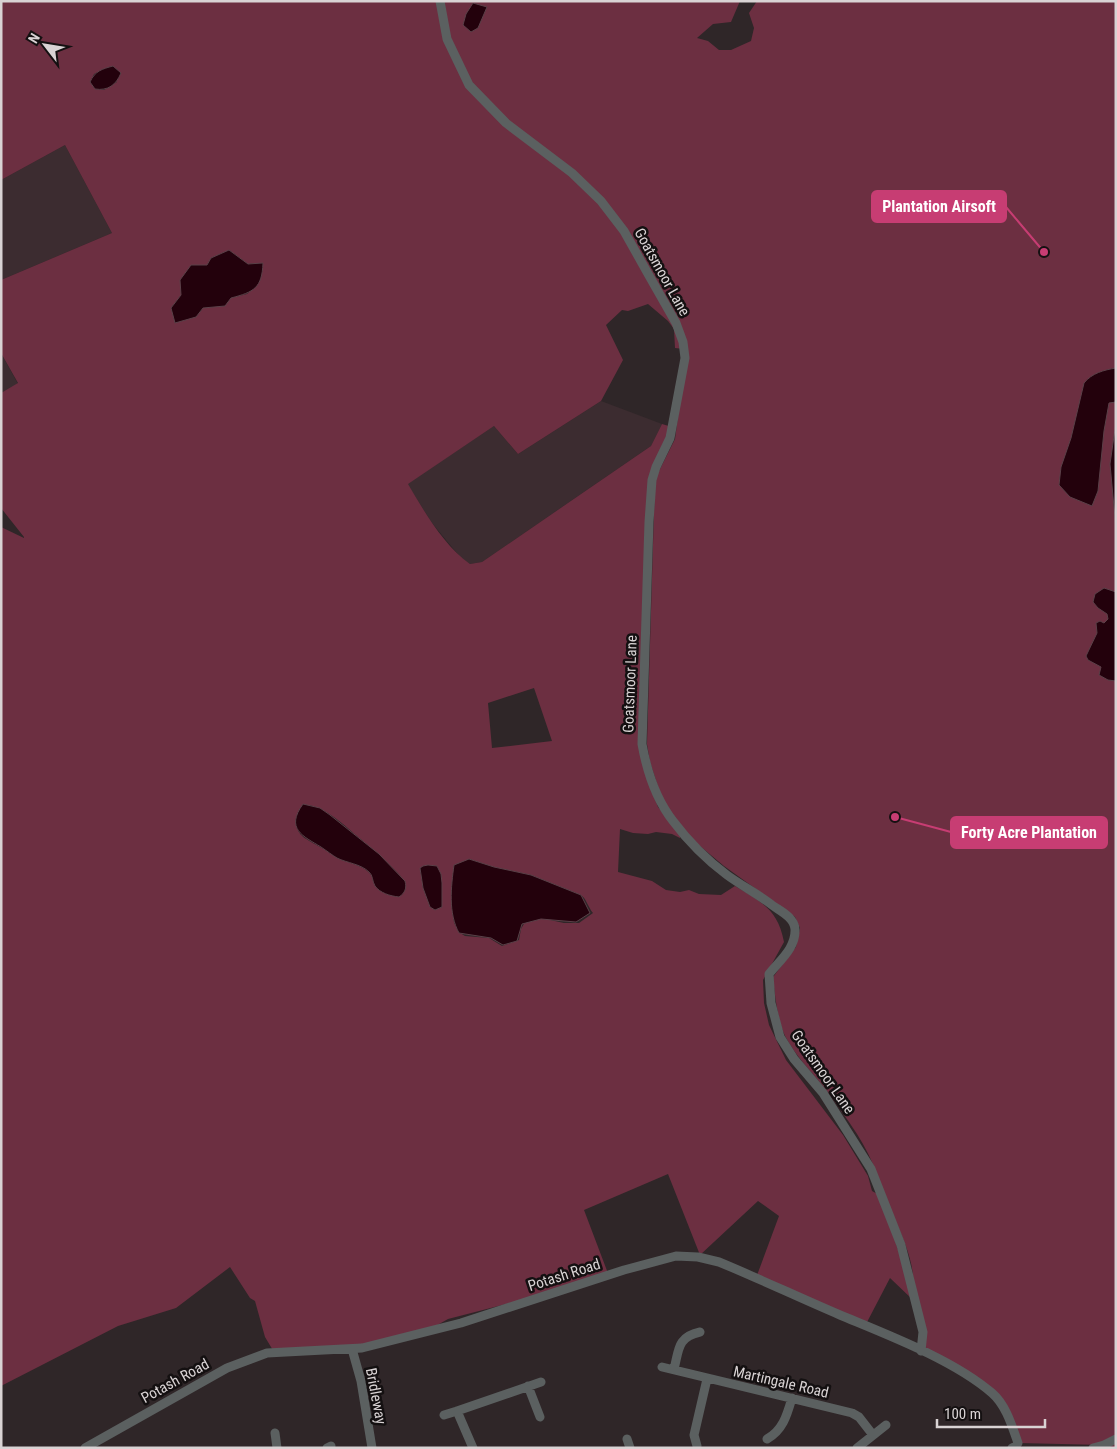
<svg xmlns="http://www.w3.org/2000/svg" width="1117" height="1449" font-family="'Roboto Condensed',sans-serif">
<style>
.built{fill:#3c2c30}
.green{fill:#6c2f41;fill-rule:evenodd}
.water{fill:#23010c;stroke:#5a4048}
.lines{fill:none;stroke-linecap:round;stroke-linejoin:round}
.minor{stroke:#5b6060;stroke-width:9}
.labels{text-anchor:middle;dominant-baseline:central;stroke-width:5;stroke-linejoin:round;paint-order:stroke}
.street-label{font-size:15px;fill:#d9d3d4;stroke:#141011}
.leader{fill:none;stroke:#c73d73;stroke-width:2}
.callout-dot{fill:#c73d73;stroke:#141011;stroke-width:2}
.callout{fill:#c73d73;stroke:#c73d73;stroke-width:2}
.callout-label{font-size:16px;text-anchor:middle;font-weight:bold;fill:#fff}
</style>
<rect width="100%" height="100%" fill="#2f2628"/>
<!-- built -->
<path class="built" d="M65 145 112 233 1 280V180Z
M1 353 18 384 1 393Z
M601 401 662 424 651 446 482 562 470 564 461 558 432 523 407 484 494 426 518 454Z"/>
<!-- green -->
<path class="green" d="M1 1H740L731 22 713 24 697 38 708 41 719 50H731L751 41 754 28 749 13 757 1H1116V1448H1105L1104 1445 1018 1443 1000 1401 967 1374 921 1351 923 1332 913 1300 890 1278 865 1326 756 1278 779 1216 758 1201 700 1255 668 1174 584 1210 609 1276 522 1300 448 1319 425 1332 374 1344 274 1352 265 1337 255 1301 250 1298 230 1267 176 1308 118 1326 1 1386V527L24 538V537L1 508V393L18 383 1 353V280L112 233 65 145 1 180ZM103 69 117 82 104 90 95 89 90 82 94 74ZM229 250 248 264 263 263 254 288 247 294 231 298 214 306 203 308 196 317 171 308 181 295 191 265H207L211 258ZM648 304 668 321 674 329 675 348 684 349 683 379 675 439 655 479 647 744 650 762 664 805 694 841 724 866 795 917 800 928 796 947 773 977C775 996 777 1018 785 1036 796 1057 812 1072 826 1090 837 1104 847 1119 857 1134 874 1160 882 1189 894 1217 906 1246 916 1265 913 1297L881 1196 872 1191 868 1176 843 1135 786 1060 769 1025 764 1003 763 980 784 942C778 910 762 902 735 886L721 895 699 894 689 890 680 892 666 890 652 881 618 872 620 829 633 833 648 834 656 832 672 834 680 838 681 834 658 807 645 773 652 480 672 427 662 424 651 446 482 562 470 564C444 546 424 511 408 484L494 426 518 454 601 401 623 360 606 325 622 310 628 311ZM534 688 552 741 492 748 488 703ZM309 805C330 810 346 827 363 841 379 855 391 865 405 881L373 878C367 866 352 864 340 859 333 856 327 850 320 847 305 838 294 836 297 816ZM469 859 494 867 531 875 581 895C586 898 588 907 593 913L579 923H564L541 918 525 922 521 929 519 940 502 946 489 938 465 936 460 933 454 923 451 891ZM420 868 441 874 442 907 435 910 430 907 423 888Z"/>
<!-- water -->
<path class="water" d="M473 3 487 7 478 28 471 32 463 25 466 14Z
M113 66 121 73C116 85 108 91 95 89L90 82C95 71 102 69 113 66Z
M229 250 248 264 263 263C262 288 254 292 231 298L225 306 203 308 196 317 175 323 171 308 181 295 180 280 191 265H207L211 258Z
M1116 368V402L1109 403 1104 431 1098 491 1092 506 1070 497 1059 485 1061 467 1071 438 1084 383C1092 373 1104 370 1116 368Z
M1116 422V529L1110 464Z
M1104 588 1116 592V681L1108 680 1099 675 1101 667 1088 660 1086 656 1097 633 1096 623 1100 621 1104 623 1108 619 1107 614 1098 608 1093 602 1095 594Z
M303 804 320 808 330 815 379 854 405 881C407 888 405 893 399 897 390 896 380 893 375 886 372 881 373 875 369 872 361 864 347 863 337 858 332 855 327 851 321 847 303 836 285 829 303 804Z
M469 859 494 867 531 875 581 895 590 913 576 922 541 919 522 924 517 941 503 945 491 938 459 933C448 913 451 887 454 865Z
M428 865 437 866 441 874 442 883V907L435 910 430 907 423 888 420 868 423 866Z"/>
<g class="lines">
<!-- minor -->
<path class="minor" d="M440 1 447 39 469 85 506 123 572 173 601 201 624 231 647 272 676 323 683 342 685 358 670 438 656 467 652 480 649 522 642 744C647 772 655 798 673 821 688 841 707 860 727 875 742 886 758 894 772 905 780 911 794 917 795 929 796 948 780 960 769 974L771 1003 780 1037 794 1059 823 1093 871 1169 901 1245 923 1332 921 1351
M352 1349 361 1381 372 1448
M662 1367 852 1413 859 1417 873 1435
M674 1369C679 1350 677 1337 700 1332
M528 1386 540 1417
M444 1415 457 1411
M275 1433 277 1448
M627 1439 630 1448
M767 1439C783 1430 787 1415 792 1398
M697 1446 694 1435 707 1379
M85 1448 227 1368 267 1353 362 1348 461 1323 624 1270 676 1256 698 1257 719 1262C760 1279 800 1298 840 1315 888 1335 954 1360 992 1393 1006 1405 1012 1426 1018 1443L1016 1446 1012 1448
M327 1448 331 1446
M473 1448 457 1411 541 1382
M857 1448 886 1425
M1093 1448 1104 1445 1116 1439"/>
</g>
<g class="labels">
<!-- street labels -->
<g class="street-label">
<text transform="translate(662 272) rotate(61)">Goatsmoor Lane</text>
<text transform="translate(630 684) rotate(-88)">Goatsmoor Lane</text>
<text transform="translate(823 1072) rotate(55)">Goatsmoor Lane</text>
<text transform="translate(564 1275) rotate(-18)">Potash Road</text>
<text transform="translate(175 1381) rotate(-29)">Potash Road</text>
<text transform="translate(781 1382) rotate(13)">Martingale Road</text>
<text transform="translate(376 1396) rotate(79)">Bridleway</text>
</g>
</g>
<!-- callouts -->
<path class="leader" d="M1044 252L1006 207M895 817L951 832"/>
<g class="callout-dot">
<circle cx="1044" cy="252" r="5"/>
<circle cx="895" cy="817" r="5"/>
</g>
<g class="callout">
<rect x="872" y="191" width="134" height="31" rx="5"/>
<rect x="951" y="817" width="156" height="31" rx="5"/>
</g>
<g class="callout-label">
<text x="939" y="212">Plantation Airsoft</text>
<text x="1029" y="838">Forty Acre Plantation</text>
</g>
<!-- border -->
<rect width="1117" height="1449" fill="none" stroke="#d9d3d4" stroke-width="5"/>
<!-- north arrow -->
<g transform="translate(45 45) rotate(301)" stroke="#141011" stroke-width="4" paint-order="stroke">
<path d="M0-4L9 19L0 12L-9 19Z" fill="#d9d3d4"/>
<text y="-8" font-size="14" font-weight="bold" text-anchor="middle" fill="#d9d3d4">N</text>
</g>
<!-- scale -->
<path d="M937 1419v8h108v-8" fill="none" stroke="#d9d3d4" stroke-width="2.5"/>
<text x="944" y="1419" font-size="15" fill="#d9d3d4" stroke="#141011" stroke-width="4" paint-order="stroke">100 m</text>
</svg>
